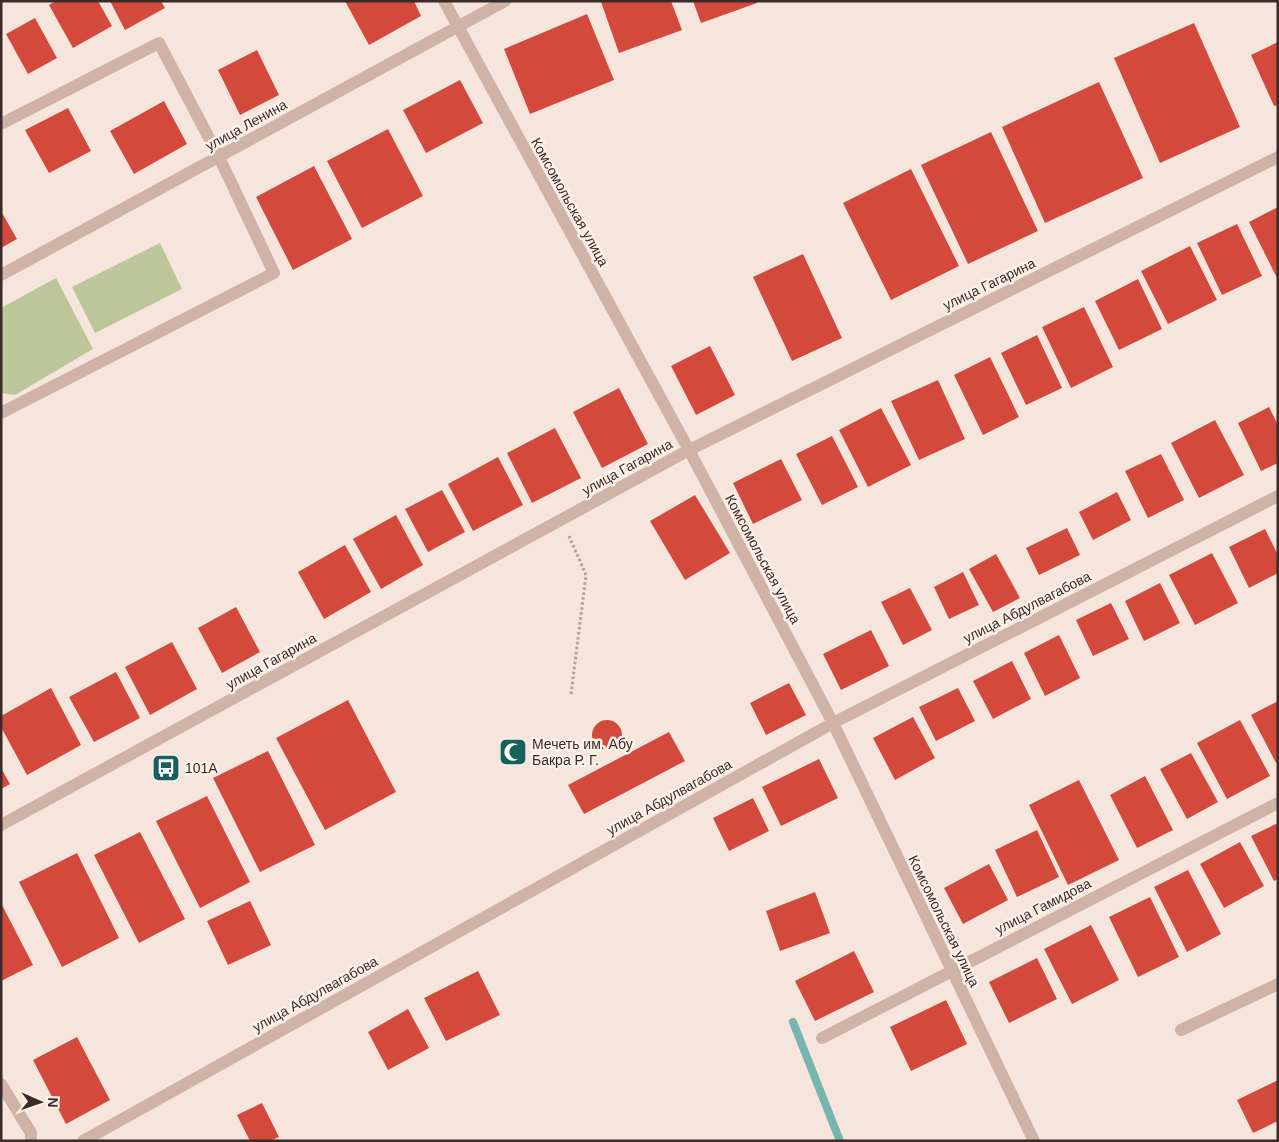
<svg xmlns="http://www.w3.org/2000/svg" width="1279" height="1142" font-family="Arial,sans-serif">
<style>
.green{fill:#bdc69a}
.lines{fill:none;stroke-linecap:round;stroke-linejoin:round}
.stream{stroke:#77b5af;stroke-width:8}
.building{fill:#d34a3c}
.path{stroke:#bb9c90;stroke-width:3;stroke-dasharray:2.5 2.5;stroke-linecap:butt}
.minor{stroke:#cfb3a6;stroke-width:12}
.tertiary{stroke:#cfb3a6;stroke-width:12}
.labels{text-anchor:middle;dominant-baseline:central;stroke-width:5;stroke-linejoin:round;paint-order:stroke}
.street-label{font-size:14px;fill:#3a2b28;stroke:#fcf0e9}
.poi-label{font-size:14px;fill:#3a2b28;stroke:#fcf0e9;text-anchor:start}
</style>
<rect width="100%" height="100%" fill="#f5e5dc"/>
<!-- green -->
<path class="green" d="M160 243 182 289 95 333 72 287Z
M56 278 93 349 15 395 1 393V308Z"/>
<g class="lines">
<!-- stream -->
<path class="stream" d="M793 1022 840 1141"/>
</g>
<!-- building -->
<path class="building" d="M56 1H98L112 26 73 48 49 5Z
M110 1H161L165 8 125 30Z
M345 1H414L421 16 369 45Z
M671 1 682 30 619 53 601 2Z
M693 1H756L757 3 701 23Z
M587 14 614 80 530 114 504 49Z
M35 18 57 58 28 74 6 34Z
M1194 23 1240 127 1160 163 1114 58Z
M1278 42V105L1274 106 1251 55Z
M257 50 279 95 240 115 218 70Z
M460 80 483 123 426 153 403 110Z
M1099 82 1143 178 1045 223 1002 127Z
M164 101 187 144 134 174 110 131Z
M68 108 91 151 49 173 25 130Z
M388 129 423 196 362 228 327 161Z
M991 132 1038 231 968 264 921 165Z
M314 166 352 239 293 270 256 197Z
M911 169 959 266 891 300 843 203Z
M1278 207V280L1249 222Z
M1 211 17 239 1 248Z
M1237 224 1262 276 1222 295 1197 243Z
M1190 246 1217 300 1168 324 1141 271Z
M803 254 842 338 792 361 753 277Z
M1138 279 1162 329 1119 350 1095 301Z
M1084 307 1113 367 1071 388 1042 327Z
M1037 335 1062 388 1026 405 1001 353Z
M710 346 735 395 696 415 671 366Z
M990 357 1019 417 983 435 954 375Z
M938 380 965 439 919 460 891 401Z
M619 388 648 444 602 468 573 412Z
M1269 407 1278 425V463L1261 471 1238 423Z
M881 408 911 465 868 487 839 430Z
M1215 420 1244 475 1199 498 1171 443Z
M555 428 581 478 532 503 507 453Z
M832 436 858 487 822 505 796 454Z
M1161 454 1184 500 1148 518 1125 471Z
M498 457 523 505 473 531 448 484Z
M781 459 802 500 753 524 733 483Z
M442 490 465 532 428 552 405 509Z
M1117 492 1131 520 1093 540 1079 512Z
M695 495 730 553 685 580 650 521Z
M396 515 423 565 381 589 353 539Z
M1067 528 1080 555 1039 575 1026 548Z
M1265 529 1278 555V573L1249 588 1229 547Z
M345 545 371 592 324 619 298 572Z
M1212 553 1238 603 1195 625 1169 575Z
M996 554 1020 598 993 612 969 569Z
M963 572 979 605 949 619 934 587Z
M1160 583 1180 623 1144 641 1125 601Z
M910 588 932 630 903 645 881 602Z
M1111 603 1129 639 1093 656 1076 620Z
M236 607 260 652 222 673 198 628Z
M871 630 889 666 841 690 823 654Z
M1059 635 1080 678 1045 696 1024 653Z
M172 642 197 689 150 715 125 667Z
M1012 661 1031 699 993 719 973 681Z
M116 672 140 718 94 742 69 697Z
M789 683 806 715 766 735 750 703Z
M51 688 81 745 27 775 1 727V716Z
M958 688 975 721 936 741 919 707Z
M348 700 396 792 325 830 276 738Z
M1278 701V762L1276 763 1251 715Z
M913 717 935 758 895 780 873 738Z
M592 735a15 15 0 1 1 30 0a15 15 0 1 1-30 0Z
M1240 720 1270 776 1227 799 1197 743Z
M669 732 685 761 584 814 568 785Z
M268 751 315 845 260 872 213 778Z
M1191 753 1218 802 1187 819 1160 769Z
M819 759 838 798 781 826 762 787Z
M1 768 10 784 1 789Z
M1145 776 1173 830 1137 848 1110 795Z
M1079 780 1119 860 1068 885 1029 805Z
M207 796 250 882 200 908 156 821Z
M753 798 769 831 729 851 713 818Z
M1278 823V879L1274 881 1251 836Z
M1037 830 1059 877 1017 897 995 850Z
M140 832 185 919 139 943 94 855Z
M1240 842 1264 886 1224 908 1200 864Z
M77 853 119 938 62 967 19 882Z
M989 864 1008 900 963 924 944 888Z
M1188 870 1221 934 1187 952 1154 887Z
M815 892 830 933 780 951 766 911Z
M1150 897 1179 957 1138 977 1109 917Z
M250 901 271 945 228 965 207 921Z
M1 903 33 965 1 981Z
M1091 925 1119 980 1072 1004 1044 949Z
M854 951 874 992 815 1021 795 981Z
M1037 958 1057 999 1009 1023 989 982Z
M478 971 500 1015 446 1041 424 998Z
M946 1000 967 1044 911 1071 890 1027Z
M408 1009 429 1048 388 1070 368 1032Z
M77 1037 110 1100 66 1124 33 1060Z
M1278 1080V1121L1253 1133 1237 1100Z
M262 1103 279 1137 270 1141H250L237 1115Z"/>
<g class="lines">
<!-- path -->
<path class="path" d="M569 536 586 575 571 694"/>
<!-- minor -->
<path class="minor" d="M444 1 689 450 833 723 1034 1141
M1 124 159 43 219 157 274 273 1 413
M1 275 505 1
M1181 1030 1278 984
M822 1038 1278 803
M1 1084 31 1133V1141
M83 1141 833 723 1278 496"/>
<!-- tertiary -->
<path class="tertiary" d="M1 825 689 450 1278 157"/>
</g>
<!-- icons -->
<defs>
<symbol id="mosque-square" viewBox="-11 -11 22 22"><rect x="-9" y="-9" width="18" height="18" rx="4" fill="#18605b" stroke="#fcf0e9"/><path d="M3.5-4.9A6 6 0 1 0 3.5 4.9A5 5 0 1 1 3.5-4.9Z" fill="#fff"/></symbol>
<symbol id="bus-square" viewBox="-11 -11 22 22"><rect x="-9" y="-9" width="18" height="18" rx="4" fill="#18605b" stroke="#fcf0e9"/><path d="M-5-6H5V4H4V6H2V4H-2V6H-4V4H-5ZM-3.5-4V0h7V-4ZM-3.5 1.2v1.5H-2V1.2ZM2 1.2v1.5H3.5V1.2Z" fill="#fff"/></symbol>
</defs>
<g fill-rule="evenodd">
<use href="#mosque-square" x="497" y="736" width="32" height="32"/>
<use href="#bus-square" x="150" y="752" width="32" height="32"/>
</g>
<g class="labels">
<!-- street labels -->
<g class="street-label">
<text transform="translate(246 125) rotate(-29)">улица Ленина</text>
<text transform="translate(570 202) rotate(61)">Комсомольская улица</text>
<text transform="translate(989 284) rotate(-26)">улица Гагарина</text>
<text transform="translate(627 467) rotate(-29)">улица Гагарина</text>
<text transform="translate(763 559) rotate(62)">Комсомольская улица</text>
<text transform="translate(1027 607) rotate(-27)">улица Абдулвагабова</text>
<text transform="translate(271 661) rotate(-29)">улица Гагарина</text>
<text transform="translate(669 797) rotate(-29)">улица Абдулвагабова</text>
<text transform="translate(1043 906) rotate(-27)">улица Гамидова</text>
<text transform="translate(944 921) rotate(64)">Комсомольская улица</text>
<text transform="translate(315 994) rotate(-29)">улица Абдулвагабова</text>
</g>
<!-- poi labels -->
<g class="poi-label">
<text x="532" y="744">Мечеть им. Абу<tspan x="532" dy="16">Бакра Р. Г.</tspan></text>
<text x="185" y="768">101А</text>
</g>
</g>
<!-- border -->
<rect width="1279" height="1142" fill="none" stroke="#3a2b28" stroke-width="5"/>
<!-- north arrow -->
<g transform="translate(40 1102) rotate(92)" stroke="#fcf0e9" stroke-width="4" paint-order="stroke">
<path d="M0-4L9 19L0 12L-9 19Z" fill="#3a2b28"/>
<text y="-8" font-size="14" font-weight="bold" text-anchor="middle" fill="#3a2b28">N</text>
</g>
</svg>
